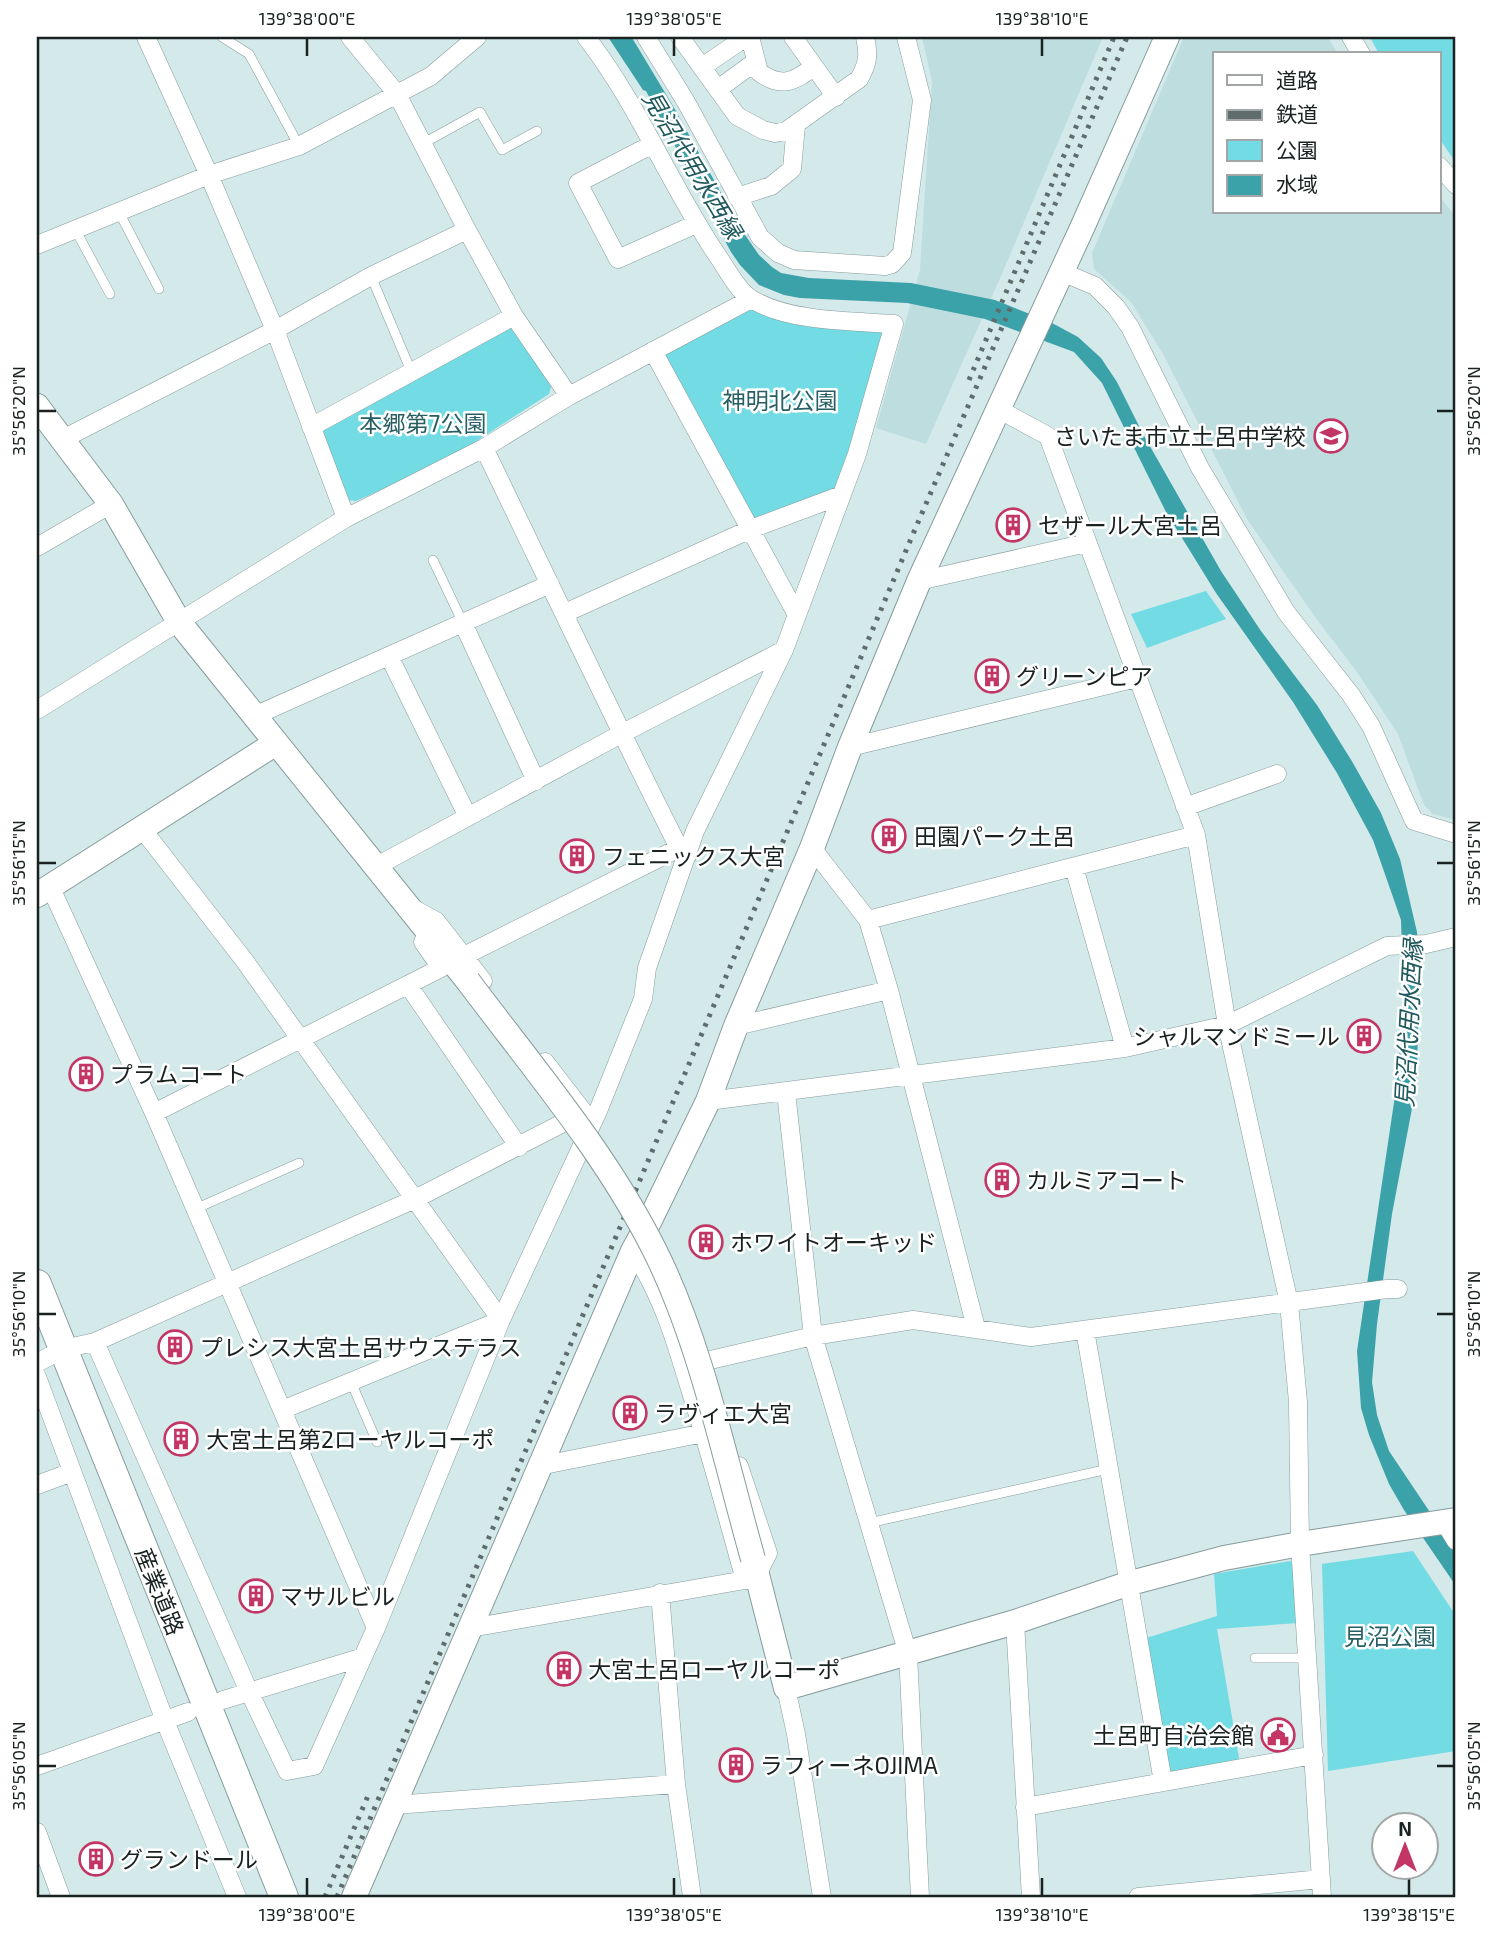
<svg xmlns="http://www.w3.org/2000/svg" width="1493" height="1934" font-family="'Exo 2','Noto Sans JP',sans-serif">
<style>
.built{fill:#bedddf}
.green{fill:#73dbe3}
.water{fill:#3ca2a9}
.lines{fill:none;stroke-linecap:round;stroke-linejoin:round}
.lane-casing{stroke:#879c9d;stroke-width:10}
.street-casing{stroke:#879c9d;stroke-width:19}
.secondary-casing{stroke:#879c9d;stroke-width:26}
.primary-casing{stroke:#879c9d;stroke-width:30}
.lane{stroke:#fff;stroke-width:9}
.street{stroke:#fff;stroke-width:18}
.secondary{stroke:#fff;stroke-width:24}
.primary{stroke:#fff;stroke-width:28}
.rail{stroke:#5e6c6c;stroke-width:5;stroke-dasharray:3.5 7;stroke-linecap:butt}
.secondary-bridge-casing{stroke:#879c9d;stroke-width:26;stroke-linecap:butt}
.secondary-bridge{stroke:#fff;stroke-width:24}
.ticks{fill:none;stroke:#192121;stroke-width:2.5}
.labels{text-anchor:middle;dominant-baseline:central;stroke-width:5;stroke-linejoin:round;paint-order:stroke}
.park-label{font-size:23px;fill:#265e62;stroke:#fff}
.poi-label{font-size:23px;fill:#192121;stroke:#fff;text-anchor:start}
.street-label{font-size:23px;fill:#192121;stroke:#fff}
.water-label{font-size:24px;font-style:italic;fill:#215a5e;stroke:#fff}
.neatline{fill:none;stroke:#192121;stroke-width:2.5}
.ticks-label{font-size:18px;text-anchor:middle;fill:#192121}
</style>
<rect width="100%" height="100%" fill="#d3e9ea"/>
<!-- built -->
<path class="built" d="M922 37H1103L1001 276 926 444 876 428 920 270 932 81Z
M1184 37H1328L1338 54H1215V212H1439V196L1456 217V820L1433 814 1424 805 1398 734 1357 672 1315 617 1247 519 1163 354 1131 302 1094 269 1092 253Z"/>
<!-- green -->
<path class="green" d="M1370 37H1456V163L1439 138V54H1379Z
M751 299 894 324 842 495 751 529 653 351Z
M512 327 552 383 549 394 444 462 356 501 347 500 321 428Z
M1206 591 1226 619 1147 648 1131 614Z
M1413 1551 1456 1616V1751L1328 1771 1322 1564Z
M1290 1561 1298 1568V1623L1217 1629 1240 1764 1170 1775 1143 1639 1217 1616 1214 1574Z"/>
<!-- water -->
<path class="water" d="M608 37H631L634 41 673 106 741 229 759 255 772 267 781 273 809 278 911 283 995 300 1052 323 1078 337 1101 358 1117 382 1143 434 1221 571 1261 631 1317 705 1353 763 1381 813 1400 859 1417 932 1419 961 1417 1082 1392 1214 1377 1324 1372 1382 1377 1415 1389 1451 1456 1551V1586L1404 1510 1389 1484 1369 1435 1361 1408 1357 1351 1396 1089 1404 1008 1401 920 1373 840 1337 773 1293 702 1216 593 1166 512 1102 383 1074 352 985 319 907 303 800 298 784 295 759 285 740 265 731 252 646 91 643 90Z"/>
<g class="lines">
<defs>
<path id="lane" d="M222 37 249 54 299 146
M422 144 480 112 502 150 537 131
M119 212 159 289
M75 229 110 294
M371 276 411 371
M433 560 463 623
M195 1209 299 1163
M351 1382 377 1442
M869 1523 1108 1469
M1255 1658H1308"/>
<path id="street" d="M146 37 209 175 275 330 346 518
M350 37 397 94 467 230 514 316 569 396
M646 37 686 102 760 237 778 253 794 260 885 266 892 264 902 253 922 100 906 37
M680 37 737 116 763 130 775 133 786 131 859 79C868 64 869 54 865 37
M750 37 759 72C782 89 794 81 814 67
M793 37 836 97
M1351 37 1361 54
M702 67 746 37
M718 89 755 62
M653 144 578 183 618 259 696 224
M1439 166 1456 185
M737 197 771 186 792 169 796 125
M37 245 209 175 299 146 431 76 477 37
M1062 272 1095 286 1116 307 1130 327 1200 468 1286 612 1351 695 1371 726 1414 821 1456 834
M653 351 797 615
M998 409 1048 436 1196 835 1227 1025 1289 1303 1298 1402 1300 1544 1322 1897
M311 427 514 316
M61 440 275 330 371 276 467 230
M484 448C549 582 612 716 679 848L687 856
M37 547 111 504
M919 581 1087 543
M565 613 751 529 842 495
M463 623 536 781
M389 656 468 817
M37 710 346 518 484 448 569 396 751 299
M254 716 550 584
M850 747 1137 678
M1185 807 1277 774
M143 830 244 960 501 1320 282 1410
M812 848 868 920 889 990 976 1328
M375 867 621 734 784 650
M1074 867 1125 1048
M50 886 154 1113 376 1628
M414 909 436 921 483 981
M868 920 1196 835
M464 956 679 848
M408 985 519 1147
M736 1026 889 990
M545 1062 592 1123
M786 1092 813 1336 908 1654 920 1897
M708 1101 1125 1048 1227 1025 1387 946 1426 944 1456 937
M154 1113 441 968 423 942
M633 1251C662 1295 675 1339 690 1389 710 1452 727 1516 745 1580
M1085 1330 1163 1782
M95 1342 246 1685 287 1771 314 1766 376 1628 501 1320 598 1111 643 999 647 968 695 831 784 650 857 454 894 324C851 321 791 322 753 300 738 292 727 269 717 255 670 185 638 104 586 37
M706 1361 813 1336 913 1320 1031 1337 1387 1289H1398
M37 1363 63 1349 95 1342 415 1199 561 1124
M37 1377 165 1721 237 1897
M539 1466 704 1433
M739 1466 768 1553 757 1575
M37 1485 72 1472
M1445 1523 1456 1541
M660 1593 676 1784 692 1897
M1015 1622 1031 1897
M470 1628 745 1580H756
M786 1688 796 1734 822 1897
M223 1700 363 1657
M37 1766 188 1712
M394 1805 676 1784
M1025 1807 1314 1755
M37 1832 61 1897
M1138 1897 1321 1879"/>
<path id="secondary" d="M37 406 111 504 179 622 468 981
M37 895 276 743
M753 1559 786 1688 1015 1622 1127 1584 1224 1558 1300 1544 1456 1520
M354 1897 633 1251 650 1220 708 1101 736 1026 812 848 850 747 919 581 1082 228 1167 37"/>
<path id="primary" d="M37 1284 284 1897"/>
</defs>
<!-- lane casing -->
<use href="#lane" class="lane-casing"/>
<!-- street casing -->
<use href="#street" class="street-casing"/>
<!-- secondary casing -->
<use href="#secondary" class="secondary-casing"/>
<!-- primary casing -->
<use href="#primary" class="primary-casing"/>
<!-- lane -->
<use href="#lane" class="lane"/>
<!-- street -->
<use href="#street" class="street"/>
<!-- secondary -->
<use href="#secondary" class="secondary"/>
<!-- primary -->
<use href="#primary" class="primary"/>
<!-- rail -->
<path class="rail" d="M969 380 1114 37
M325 1897 370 1791
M337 1897 913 534 1127 37"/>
<defs>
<path id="secondary-bridge" d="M468 981C533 1068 606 1153 655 1251 701 1343 725 1460 753 1559"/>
</defs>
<!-- secondary-bridge casing -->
<use href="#secondary-bridge" class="secondary-bridge-casing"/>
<!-- secondary-bridge -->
<use href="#secondary-bridge" class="secondary-bridge"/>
</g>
<!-- ticks -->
<path class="ticks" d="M307 38V56M674 38V56M1042 38V56M38 411H56M1437 411H1454M38 863H56M1437 863H1454M38 1314H56M1437 1314H1454M38 1766H56M1437 1766H1454M307 1878V1896M674 1878V1896M1042 1878V1896M1409 1878V1896"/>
<!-- icons -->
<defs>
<symbol id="school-ring" viewBox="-11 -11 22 22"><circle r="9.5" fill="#fff" stroke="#c23564" stroke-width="1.5"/><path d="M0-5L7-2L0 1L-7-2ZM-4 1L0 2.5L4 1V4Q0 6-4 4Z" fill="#c23564"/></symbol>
<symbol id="building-ring" viewBox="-11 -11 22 22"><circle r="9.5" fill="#fff" stroke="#c23564" stroke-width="1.5"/><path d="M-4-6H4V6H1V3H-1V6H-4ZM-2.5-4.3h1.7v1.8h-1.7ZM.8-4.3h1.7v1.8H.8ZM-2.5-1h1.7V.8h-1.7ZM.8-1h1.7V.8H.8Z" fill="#c23564"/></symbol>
<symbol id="civic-ring" viewBox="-11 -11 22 22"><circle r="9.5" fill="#fff" stroke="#c23564" stroke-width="1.5"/><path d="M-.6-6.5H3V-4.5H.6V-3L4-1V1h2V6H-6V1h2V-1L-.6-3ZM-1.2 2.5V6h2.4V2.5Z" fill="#c23564"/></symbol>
</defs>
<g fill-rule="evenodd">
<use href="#school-ring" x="1312" y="417" width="38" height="38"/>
<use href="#building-ring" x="994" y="506" width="38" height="38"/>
<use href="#building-ring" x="973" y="657" width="38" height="38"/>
<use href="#building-ring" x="870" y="817" width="38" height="38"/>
<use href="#building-ring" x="558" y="837" width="38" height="38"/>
<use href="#building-ring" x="1345" y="1017" width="38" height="38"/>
<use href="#building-ring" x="67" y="1055" width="38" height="38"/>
<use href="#building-ring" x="983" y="1161" width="38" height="38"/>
<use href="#building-ring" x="687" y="1223" width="38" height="38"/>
<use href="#building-ring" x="156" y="1328" width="38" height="38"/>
<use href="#building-ring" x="611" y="1394" width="38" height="38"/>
<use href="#building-ring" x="162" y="1420" width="38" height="38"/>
<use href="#building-ring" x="237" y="1577" width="38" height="38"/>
<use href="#building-ring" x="545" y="1650" width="38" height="38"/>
<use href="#civic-ring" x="1259" y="1716" width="38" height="38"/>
<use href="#building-ring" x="717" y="1746" width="38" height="38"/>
<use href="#building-ring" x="77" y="1840" width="38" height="38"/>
</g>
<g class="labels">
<!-- park labels -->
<g class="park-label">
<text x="780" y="400">神明北公園</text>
<text x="423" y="423">本郷第7公園</text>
<text x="1390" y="1636">見沼公園</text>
</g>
<!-- poi labels -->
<g class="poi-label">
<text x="1306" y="436" text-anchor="end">さいたま市立土呂中学校</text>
<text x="1038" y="525">セザール大宮土呂</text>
<text x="1016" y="676">グリーンピア</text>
<text x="914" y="836">田園パーク土呂</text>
<text x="602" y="856">フェニックス大宮</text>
<text x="1340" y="1036" text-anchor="end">シャルマンドミール</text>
<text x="110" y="1074">プラムコート</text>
<text x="1026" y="1180">カルミアコート</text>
<text x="730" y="1242">ホワイトオーキッド</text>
<text x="200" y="1347">プレシス大宮土呂サウステラス</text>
<text x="654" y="1413">ラヴィエ大宮</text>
<text x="206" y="1439">大宮土呂第2ローヤルコーポ</text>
<text x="280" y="1596">マサルビル</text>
<text x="588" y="1669">大宮土呂ローヤルコーポ</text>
<text x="1254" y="1735" text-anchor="end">土呂町自治会館</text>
<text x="760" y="1765">ラフィーネOJIMA</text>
<text x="120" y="1859">グランドール</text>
</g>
<!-- street labels -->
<g class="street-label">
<text transform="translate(160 1591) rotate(68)">産業道路</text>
</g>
<!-- water labels -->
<g class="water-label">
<text transform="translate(693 164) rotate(59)">見沼代用水西縁</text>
<text transform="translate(1408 1023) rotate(-87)">見沼代用水西縁</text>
</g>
</g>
<!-- border -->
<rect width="1493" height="1934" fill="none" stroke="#ffffff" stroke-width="77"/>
<!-- legend -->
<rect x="1213" y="52" width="228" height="161" fill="#ffffff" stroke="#a3a6a6" stroke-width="2"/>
<rect x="1227" y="75" width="35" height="10" fill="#ffffff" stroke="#a3a6a6" stroke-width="2"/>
<text x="1276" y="88" font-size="21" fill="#192121">道路</text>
<rect x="1227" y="110" width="35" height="10" fill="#5e6c6c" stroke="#a3a6a6" stroke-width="2"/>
<text x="1276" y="122" font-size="21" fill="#192121">鉄道</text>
<rect x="1227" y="140" width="35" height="21" fill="#73dbe3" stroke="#a3a6a6" stroke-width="2"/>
<text x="1276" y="158" font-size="21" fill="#192121">公園</text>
<rect x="1227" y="175" width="35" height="21" fill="#3ca2a9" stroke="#a3a6a6" stroke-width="2"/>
<text x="1276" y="192" font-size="21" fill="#192121">水域</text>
<!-- north arrow -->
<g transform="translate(1405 1846)"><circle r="33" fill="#ffffff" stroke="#a3a6a6" stroke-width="2"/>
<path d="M0-5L12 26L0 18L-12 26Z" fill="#c23564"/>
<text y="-10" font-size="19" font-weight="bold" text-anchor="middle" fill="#192121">N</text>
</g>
<rect x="38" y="38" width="1416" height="1858" class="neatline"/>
<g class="ticks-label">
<text x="307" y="25">139°38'00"E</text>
<text x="674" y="25">139°38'05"E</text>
<text x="1042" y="25">139°38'10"E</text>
<text transform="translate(19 411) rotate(-90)" y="6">35°56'20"N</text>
<text transform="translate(1474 411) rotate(-90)" y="6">35°56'20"N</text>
<text transform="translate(19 863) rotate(-90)" y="6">35°56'15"N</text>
<text transform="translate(1474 863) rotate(-90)" y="6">35°56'15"N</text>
<text transform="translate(19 1314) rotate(-90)" y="6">35°56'10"N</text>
<text transform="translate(1474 1314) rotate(-90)" y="6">35°56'10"N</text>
<text transform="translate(19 1766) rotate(-90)" y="6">35°56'05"N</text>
<text transform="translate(1474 1766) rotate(-90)" y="6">35°56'05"N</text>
<text x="307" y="1921">139°38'00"E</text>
<text x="674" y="1921">139°38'05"E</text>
<text x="1042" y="1921">139°38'10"E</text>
<text x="1409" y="1921">139°38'15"E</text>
</g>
</svg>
